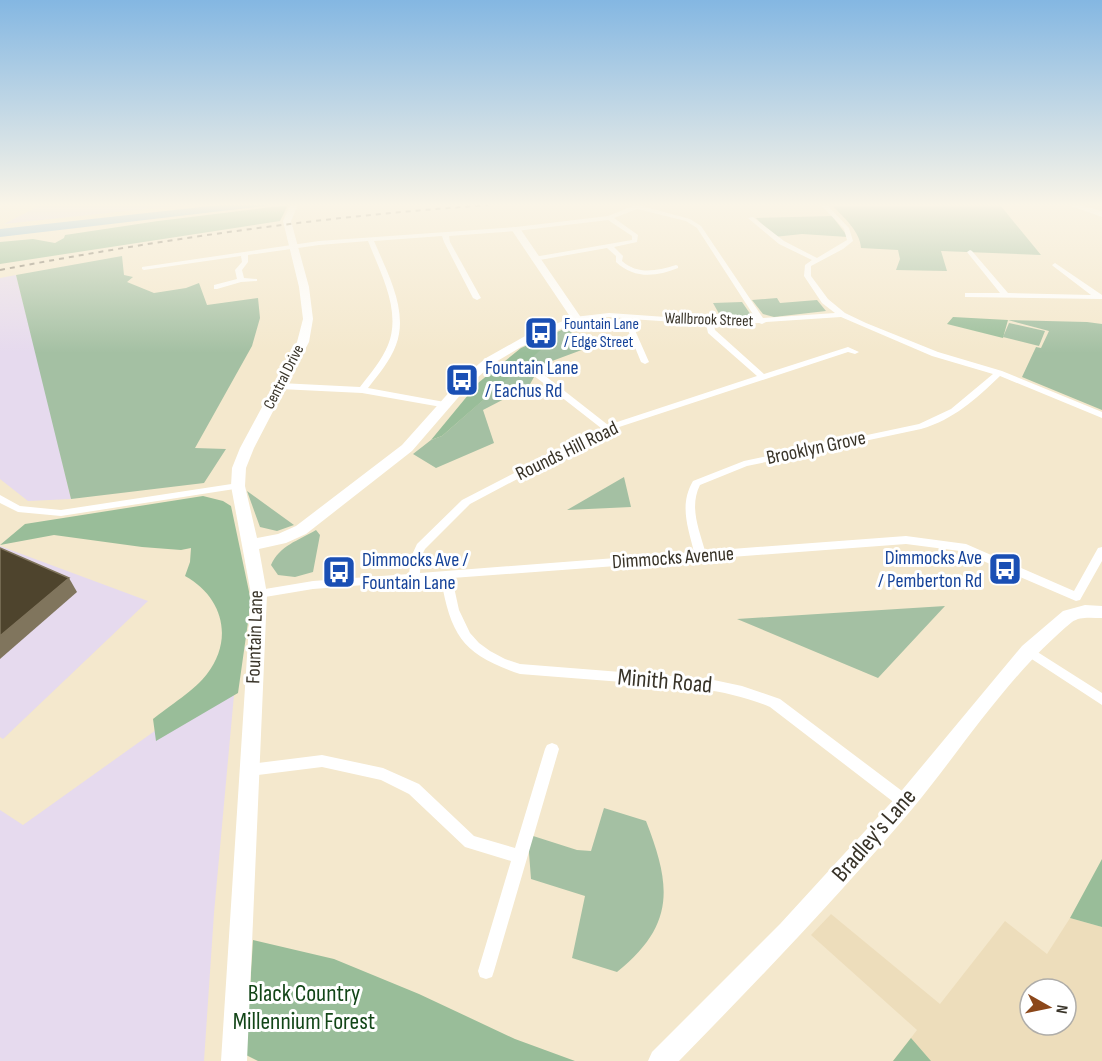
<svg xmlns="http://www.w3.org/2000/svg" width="1102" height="1061" font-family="'Sofia Sans Condensed',sans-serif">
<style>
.built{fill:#edddbb;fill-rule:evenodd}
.industrial{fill:#e6daee}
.green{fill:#a4c0a3}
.forest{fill:#99bd99}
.water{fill:#8ebcd8}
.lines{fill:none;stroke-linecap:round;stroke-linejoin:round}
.street{fill:#fff;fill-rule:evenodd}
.secondary{fill:#fff;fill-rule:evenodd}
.rail{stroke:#7c7463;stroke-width:2;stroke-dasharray:5 5;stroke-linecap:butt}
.shaded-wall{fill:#80755d}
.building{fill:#4e442d;stroke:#80755d;stroke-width:1.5}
.labels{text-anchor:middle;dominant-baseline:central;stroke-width:6;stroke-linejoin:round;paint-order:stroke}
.far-street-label{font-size:16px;fill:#383328;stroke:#fff}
.far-transit-label{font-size:16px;fill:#164399;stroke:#fff;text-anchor:start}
.transit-label{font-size:20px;fill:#164399;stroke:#fff;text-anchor:start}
.street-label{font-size:20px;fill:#383328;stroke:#fff}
.near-street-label{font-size:24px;fill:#383328;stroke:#fff}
.near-park-label{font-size:24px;fill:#124517;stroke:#fff}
</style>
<rect width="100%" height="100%" fill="#f4e8cd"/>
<!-- built -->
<path class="built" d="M831 914 940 1004 1005 921 1047 954 1070 918 1102 927V1061H893L917 1030 811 935ZM1030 989H1066V1025H1030Z"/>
<!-- industrial -->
<path class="industrial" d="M41 205H183L4 224Z
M16 275 42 376 71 499 28 501 0 479V278Z
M0 546 148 601 3 739 0 737Z
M236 673 214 913 204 1061H0V810L23 825Z"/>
<!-- green -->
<path class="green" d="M1000 205 1041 255 941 251 947 271 896 270 900 259 898 250 861 248C860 231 844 218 833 206Z
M832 216 848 237 802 234 774 237 756 218Z
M122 256 124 275 133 277 127 282 154 293 186 288 199 283 207 305 258 298 260 318 252 346 195 448 226 449 204 483 71 499 16 275Z
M777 298 780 303 817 300 826 311 774 317 763 314 752 300Z
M742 302 751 315 746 318 722 319 713 303Z
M1008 320 1087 322 1102 324V410L1022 377 1036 347 1041 348 1049 331Z
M1009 323 1045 331 1039 346 1003 337Z
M566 327 587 348 536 367 539 370 532 373 534 377 529 386 483 410 494 443 436 468 413 454 431 440 442 436Z
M624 477 631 507 567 510Z
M247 491 294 525 277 531 260 527Z
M316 530 320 535 313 572 295 577 278 575 271 565C280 545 298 541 316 530Z
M945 606 878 678 737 619Z
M604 808 646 821C671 885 676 925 617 972L572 958 585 896 531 879 528 840 530 835 577 850 591 851Z"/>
<!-- forest -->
<path class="forest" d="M288 205 280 221 0 264V242L33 239 55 243 64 238 65 235 158 221Z
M953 317 1008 320 1003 338 947 324Z
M566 328 442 436 431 440 478 383 521 348Z
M203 496 223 501 231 506 251 601 238 693 156 741 153 719C168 707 196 689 207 674 234 639 223 597 185 576L190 562 191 548 181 550 142 547 54 535 0 545 25 524Z
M1102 859V927L1070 918Z
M253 940 334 959 419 994 515 1039 575 1061H258L246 1055Z
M911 1038 931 1061H893Z"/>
<!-- water -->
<path class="water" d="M220 205H274L0 237V229Z"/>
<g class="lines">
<!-- street -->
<path class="street" d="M635 205H643L642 206 690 219 701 226 763 318 835 313 822 303 804 276 805 265 812 260 779 244 748 218 753 217 784 241 817 258 847 240 844 229 821 205H827L849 228 853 241 843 249 811 266V276L828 299 845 313 866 323 938 352 1002 371 1102 412V418L1000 376C976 399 953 420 921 429L747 466 700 485C689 507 699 529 705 551L906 536 966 544 1074 591 1098 548 1102 547V561L1080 600 1076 601 960 551 906 544 705 559 701 561 697 560 452 578 459 610 470 633 479 643 490 651 505 659 520 664 709 679 742 686 780 699 910 797 912 802 910 807 905 809 900 807 770 707C727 689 682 686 635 683 597 680 558 677 520 674 464 655 451 637 441 579L313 589 259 598 255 597 253 594 255 591 259 590 313 581 409 574 411 557 417 544 462 500 601 428 533 375V371H539L608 425 757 376 708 333 706 324 630 319 649 362 645 364 641 362 623 318 609 317 577 321 573 319 574 317 609 313 723 321 756 319 697 228 686 221 637 209 614 218 638 235 637 242 614 247 623 256 622 261C638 275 656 271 676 265L678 266V268C656 277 634 279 616 262V256L607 248 534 261 531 259 534 257 632 240V236L608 220 516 231 449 236 450 242 481 298 477 300 473 298 444 242 442 236 374 241C387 272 409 311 396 345 390 361 378 375 368 388L450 403V407L447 408 362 393 280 389 276 386 280 383 360 387C370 374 382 360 388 345 402 311 380 272 368 241L319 245 248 255V262L242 270 244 278 257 279V281L241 282 217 289H214V285L237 279 235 270 242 262 241 256 144 270 142 269V267L319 241 516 227 608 216ZM841 317 932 356 993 374 951 409 919 424 744 461 693 481C679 505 688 527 694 552L420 573 421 557 425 549 470 504 610 430 848 352 855 354 859 352 848 347 764 374 715 330 714 325 759 323 762 324 766 322Z
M970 250 972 251 1008 293 1091 295 1053 266 1052 265 1055 263 1102 295V299L965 297V293H1000L967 252Z
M238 483 243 486 241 488 61 516 18 512 0 503V495L20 506 61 510Z
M1028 646 1102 693V705L1024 654 1022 651 1024 648Z
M552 743 557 745 559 749 494 971 492 977 486 979 480 977 478 971 511 861 465 847 409 794 381 780 322 767 249 776 244 774 242 770 244 766 249 764 322 755 383 768 419 784 474 836 515 848 545 749 547 745Z"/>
<!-- secondary -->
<path class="secondary" d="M290 205H298L291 221 309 287 313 319 309 342 254 448 246 468 245 486 257 538 278 534 296 526 402 445 461 379 486 358 527 335 571 318 511 229 513 227H519L582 319 521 347 494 363 469 385 412 451 306 534 286 543 259 549 267 594 247 1061H221L251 594 231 486 232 468 240 448 297 342 303 319 299 287 283 221Z
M1068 205H1080L1102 211V217Z
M1085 605 1102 606V618C1092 618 1080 616 1072 622 1009 674 964 746 913 808 839 896 759 979 679 1061H648L652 1052 780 924 898 795 1022 646 1063 611Z"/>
<!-- rail -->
<path class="rail" d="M0 270C162 239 324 216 489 205"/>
</g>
<!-- shaded-wall -->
<path class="shaded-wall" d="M69 578 77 592 0 659V636Z"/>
<!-- building -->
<path class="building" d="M0 548 69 578 0 636Z"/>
<!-- sky -->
<linearGradient id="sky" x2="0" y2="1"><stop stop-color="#84b7e2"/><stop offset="0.58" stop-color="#faf5e8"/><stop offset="1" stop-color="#faf5e8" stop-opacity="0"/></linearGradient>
<rect width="1102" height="353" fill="url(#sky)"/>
<!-- icons -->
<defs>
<symbol id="bus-square" viewBox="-11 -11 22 22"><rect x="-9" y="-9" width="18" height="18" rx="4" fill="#1a4fb4" stroke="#fff"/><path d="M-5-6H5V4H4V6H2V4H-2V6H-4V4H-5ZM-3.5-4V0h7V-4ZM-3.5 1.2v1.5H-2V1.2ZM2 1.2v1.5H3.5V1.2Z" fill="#fff"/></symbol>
</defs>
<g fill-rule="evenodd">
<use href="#bus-square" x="522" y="314" width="38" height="38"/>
<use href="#bus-square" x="443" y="361" width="38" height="38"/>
<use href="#bus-square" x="986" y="550" width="38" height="38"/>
<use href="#bus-square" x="320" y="553" width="38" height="38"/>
</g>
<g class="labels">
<!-- far-street labels -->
<g class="far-street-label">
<text transform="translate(709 320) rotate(2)">Wallbrook Street</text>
<text transform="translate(284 377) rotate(-63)">Central Drive</text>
</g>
<!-- far-transit labels -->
<g class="far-transit-label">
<text x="564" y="324">Fountain Lane<tspan x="564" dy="18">/ Edge Street</tspan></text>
</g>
<!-- transit labels -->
<g class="transit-label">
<text x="485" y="368">Fountain Lane<tspan x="485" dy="23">/ Eachus Rd</tspan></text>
<text x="982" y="558" text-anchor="end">Dimmocks Ave<tspan x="982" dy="23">/ Pemberton Rd</tspan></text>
<text x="362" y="560">Dimmocks Ave /<tspan x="362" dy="23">Fountain Lane</tspan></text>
</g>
<!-- street labels -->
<g class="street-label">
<text transform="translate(816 448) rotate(-12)">Brooklyn Grove</text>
<text transform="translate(567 451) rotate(-26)">Rounds Hill Road</text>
<text transform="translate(673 558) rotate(-4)">Dimmocks Avenue</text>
<text transform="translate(255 637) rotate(-88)">Fountain Lane</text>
</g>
<!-- near-street labels -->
<g class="near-street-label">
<text transform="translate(665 681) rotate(5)">Minith Road</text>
<text transform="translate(874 835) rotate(-49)">Bradley's Lane</text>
</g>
<!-- near-park labels -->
<g class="near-park-label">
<text x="304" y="993">Black Country<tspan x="304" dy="28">Millennium Forest</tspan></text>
</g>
</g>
<!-- north arrow -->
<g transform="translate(1048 1007) rotate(99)"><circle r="28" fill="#ffffff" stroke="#afada9" stroke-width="1.5"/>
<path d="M0-4.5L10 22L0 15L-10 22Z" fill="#8b471a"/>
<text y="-9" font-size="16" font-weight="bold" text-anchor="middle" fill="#383328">N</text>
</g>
</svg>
